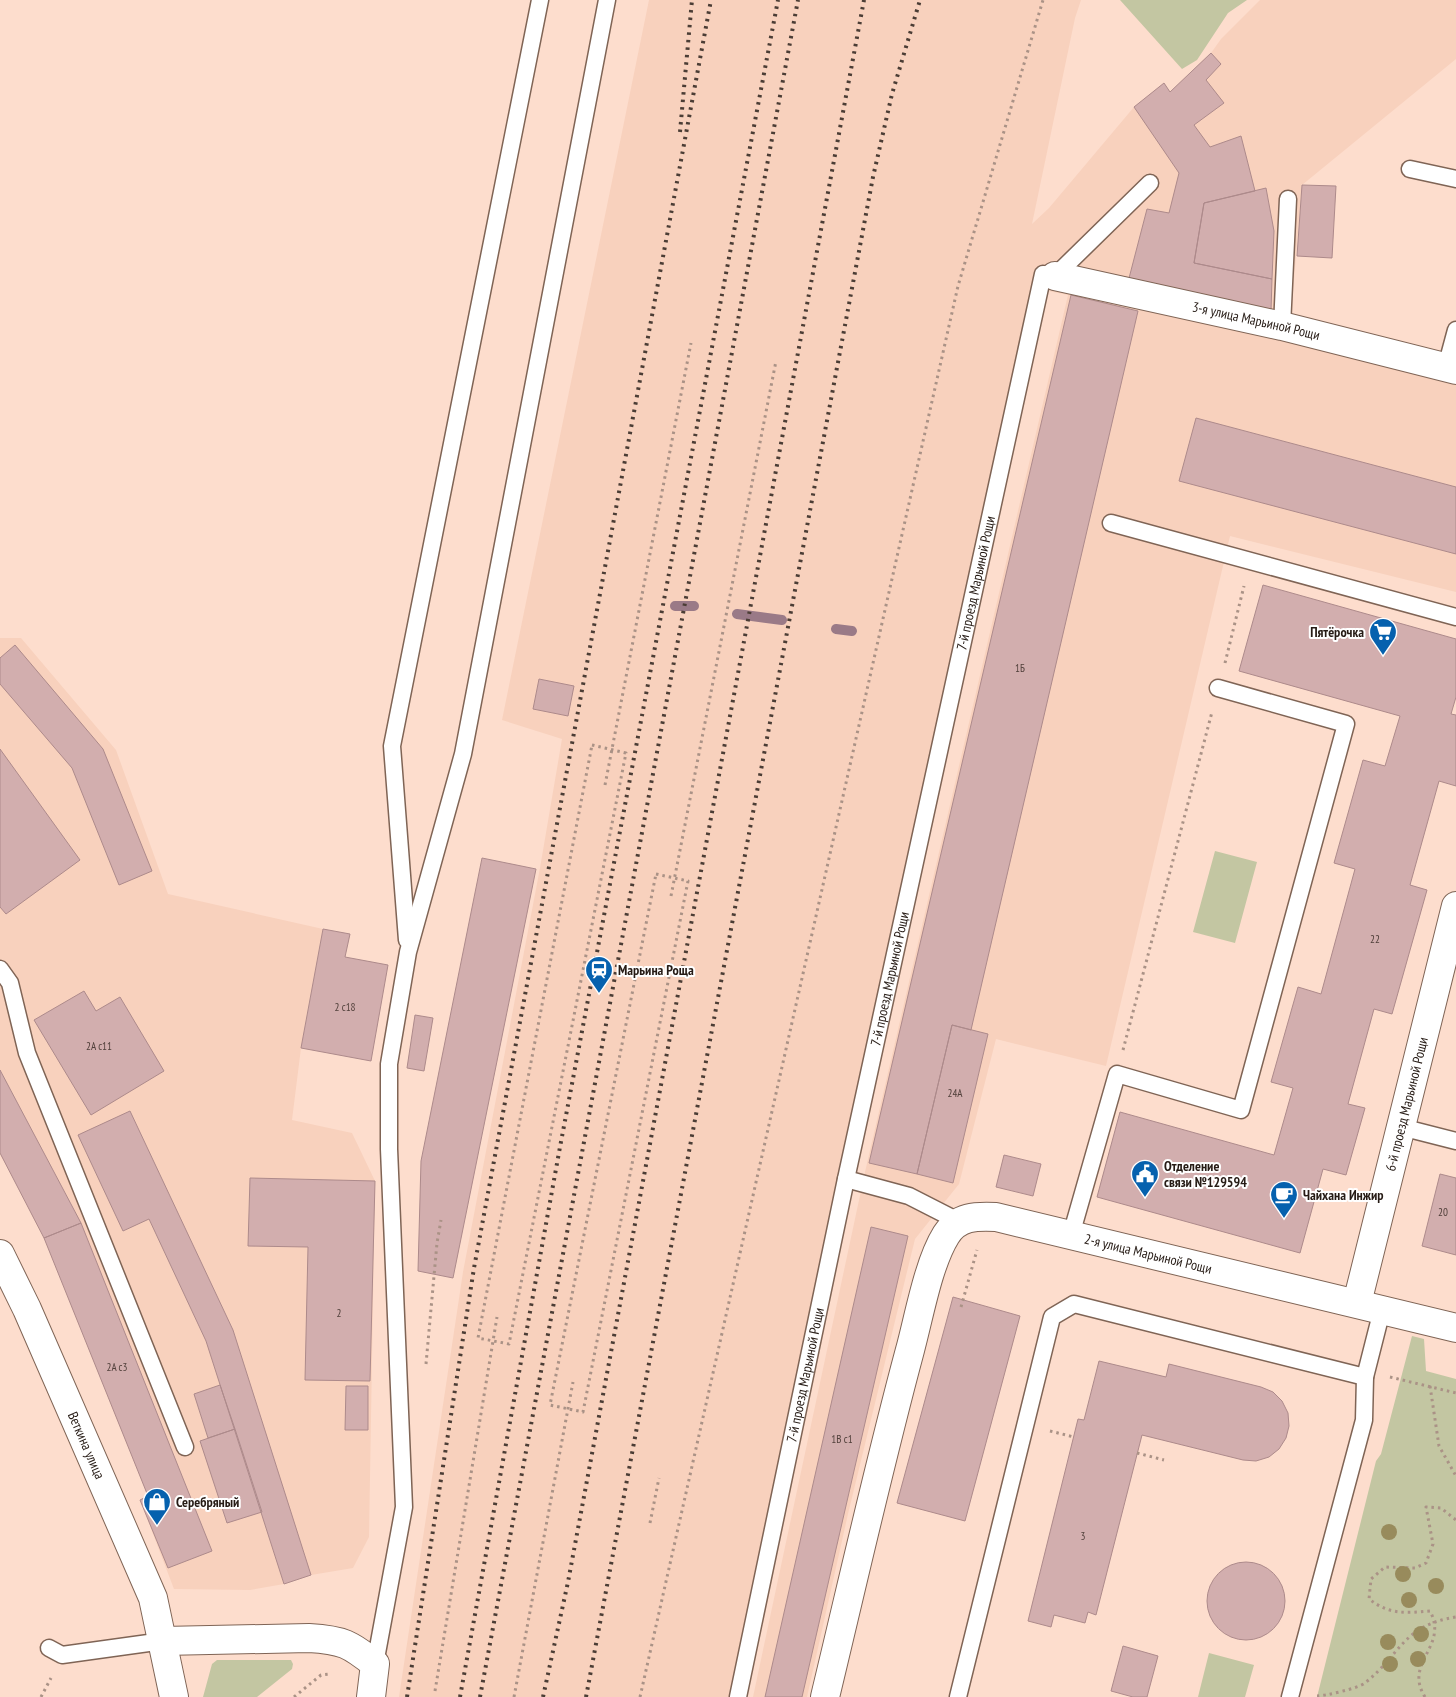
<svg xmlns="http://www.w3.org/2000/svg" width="1456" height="1697" font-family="'PT Sans Narrow',sans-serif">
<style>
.built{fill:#f8d1bd}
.green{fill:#c3c6a2}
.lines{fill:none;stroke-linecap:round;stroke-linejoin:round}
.stream{stroke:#9a7a87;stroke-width:10}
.building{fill:#d2aeae;stroke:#ad8a8b}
.service-casing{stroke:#7f6455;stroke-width:19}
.minor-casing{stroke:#7f6455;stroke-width:30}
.tertiary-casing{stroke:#7f6455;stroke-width:30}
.path{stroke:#aa9286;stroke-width:3;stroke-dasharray:2.5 4;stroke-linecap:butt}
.service{stroke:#fff;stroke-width:16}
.minor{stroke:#fff;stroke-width:28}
.tertiary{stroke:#fff;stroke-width:28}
.rail{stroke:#4b3d35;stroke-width:4;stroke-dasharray:2.5 5;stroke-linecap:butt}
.tree{fill:#988b5c}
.labels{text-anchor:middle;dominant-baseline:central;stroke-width:4;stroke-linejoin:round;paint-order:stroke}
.number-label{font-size:11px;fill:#51403b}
.street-label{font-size:14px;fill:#261b15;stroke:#fff}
.poi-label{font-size:14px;font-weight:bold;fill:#261b15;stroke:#fff;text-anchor:start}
</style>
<rect width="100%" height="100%" fill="#fdddcd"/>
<!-- built -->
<path class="built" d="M649 0H1081L1075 18 1032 224 1049 208 1134 107 1164 83 1170 92 1211 53 1221 39 1260 0H1456V59L1302 185 1291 316 1456 383V592L1230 536 1106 1066 996 1039 959 1184 915 1239 848 1514 807 1697H753L865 1172 1068 295 1033 288 730 1697H399L463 1272 540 868 562 739 502 720Z
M0 638H21L116 750 168 894 323 929 301 1048 292 1120 352 1133 375 1181 369 1537 353 1568 311 1575 284 1584 250 1590 174 1589 140 1500 148 1496 44 1238 0 1153Z"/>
<!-- green -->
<path class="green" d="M1120 0H1247L1228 13 1197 60 1182 69Z
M1215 851 1257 862 1235 943 1193 932Z
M1412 1336 1424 1339 1426 1371 1456 1379V1697H1317L1376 1461 1381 1454Z
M1209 1653 1254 1665 1245 1697H1198Z
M217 1660H291L293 1664 292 1669 257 1697H203L212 1664Z"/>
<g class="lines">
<!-- stream -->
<path class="stream" d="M675 606H694
M737 614 782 620
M836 629 852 631"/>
</g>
<!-- building -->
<path class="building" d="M1211 53 1221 64 1206 80 1224 103 1194 125 1210 147 1241 136 1255 191 1204 203 1194 263 1272 279 1271 311 1128 282 1147 209 1169 213 1179 173 1134 107 1164 83 1170 92Z
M1302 185 1336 186 1332 258 1297 256Z
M1266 188 1274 231 1272 279 1194 263 1204 203Z
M1071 295 1138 311 971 1030 952 1025 917 1174 869 1163Z
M1196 418 1456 487V554L1179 481Z
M1263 585 1456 639V697L1451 714 1456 715V786L1439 781 1410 885 1427 890 1392 1014 1374 1009 1348 1104 1365 1108 1346 1175 1323 1169 1300 1253 1097 1197 1120 1112 1274 1155 1293 1088 1271 1082 1298 987 1321 994 1355 869 1334 863 1363 760 1385 766 1400 716 1239 671Z
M15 645 103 749 152 871 119 885 72 768 0 684V658Z
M539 679 574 686 568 716 533 709Z
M0 749 80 860 6 914 0 907Z
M482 858 536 869 453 1278 418 1271 421 1161Z
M323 929 350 934 345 957 388 965 371 1061 301 1048Z
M84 991 96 1011 120 997 164 1071 91 1115 34 1020Z
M415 1015 433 1018 424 1071 407 1068Z
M952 1025 988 1034 953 1183 917 1174Z
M0 1070 81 1223 44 1238 0 1153Z
M130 1111 233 1330 311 1575 284 1584 206 1341 149 1219 123 1231 78 1135Z
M1004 1155 1041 1164 1033 1196 996 1187Z
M1440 1174 1456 1178V1255L1422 1246Z
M250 1178 375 1181 370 1381 305 1380 308 1247 248 1246Z
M81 1223 212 1551 168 1568 140 1500 148 1496 44 1238Z
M871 1227 908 1236 802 1697H765Z
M953 1297 1020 1316 965 1521 897 1503Z
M1099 1361 1166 1377 1169 1364 1261 1387 1273 1392 1282 1401 1288 1413 1289 1426 1286 1438 1279 1449 1269 1457 1256 1461 1243 1460 1142 1435 1096 1615 1088 1612 1085 1623 1054 1615 1051 1627 1028 1621 1078 1419 1084 1420Z
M220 1385 235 1429 208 1438 194 1394Z
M346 1386H368V1430H345Z
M235 1429 262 1512 227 1523 200 1441Z
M1207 1601a39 39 0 1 1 78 0a39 39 0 1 1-78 0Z
M1123 1646 1158 1656 1147 1697H1133L1111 1691Z"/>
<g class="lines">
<defs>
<g id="service">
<path d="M1410 169 1456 179"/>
<path d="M1282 326 1288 199"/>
<path d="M1446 367 1456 330"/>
<path d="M1111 523 1456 617"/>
<path d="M407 940 392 746 540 0"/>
<path d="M0 969 10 983 27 1053 185 1447"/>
<path d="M1401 1127 1456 1141"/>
<path d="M846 1179 909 1196 958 1221"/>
<path d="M1071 1235 1117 1074 1241 1110 1346 724 1218 688"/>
<path d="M49 1648 62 1655 163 1641"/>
<path d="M375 1664 404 1507 389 1149V1064L408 952 463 754 607 0"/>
<path id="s1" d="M738 1697 846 1179 1043 274 1055 276 1150 183"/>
<path d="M958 1697 1052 1317 1074 1304 1365 1377"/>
<path d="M1290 1697 1364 1420 1365 1377 1382 1310"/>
</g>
<g id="minor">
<path id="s2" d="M1055 276 1282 326 1456 370"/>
<path id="s3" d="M1357 1303 1456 906"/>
<path d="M163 1641 309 1638C343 1640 350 1644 375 1664L371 1697"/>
<path id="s4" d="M825 1697C853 1581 879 1465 910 1350 919 1317 928 1264 946 1235 958 1216 976 1216 996 1217L1456 1328"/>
</g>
<g id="tertiary">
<path id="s5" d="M0 1254 27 1309 153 1598 174 1697"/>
</g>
</defs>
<!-- service casing -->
<use href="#service" class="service-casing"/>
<!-- minor casing -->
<use href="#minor" class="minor-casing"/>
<!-- tertiary casing -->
<use href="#tertiary" class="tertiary-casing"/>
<!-- path -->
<path class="path" d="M1225 663 1244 586
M592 745 626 753 509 1344 478 1338Z
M605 785 691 343
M656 874 688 881 583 1412 550 1405Z
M671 896 776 361
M1123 1050 1212 712
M961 1307 977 1250
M426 1364 437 1243 441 1220
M1390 1377 1456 1393
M1430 1386 1439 1446 1456 1476
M1050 1431 1074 1437
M1137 1453 1164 1460
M650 1523 659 1478
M435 1691 497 1317
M1317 1696C1325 1696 1359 1688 1365 1683 1401 1654 1403 1625 1456 1617
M41 1697 51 1678
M294 1697 321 1675 331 1674
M514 1697 573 1382
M640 1697 958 286 1043 0
M1425 1697C1403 1662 1449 1647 1430 1611 1404 1613 1390 1615 1369 1599L1371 1579 1385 1567 1415 1568 1426 1563 1433 1544 1426 1507 1441 1508 1456 1520"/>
<!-- service -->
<use href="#service" class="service"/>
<!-- minor -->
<use href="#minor" class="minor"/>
<!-- tertiary -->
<use href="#tertiary" class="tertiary"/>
<!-- rail -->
<path class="rail" d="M680 132 692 0
M407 1697 474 1268 711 0
M460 1697 560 1147 778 0
M480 1697 798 0
M543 1697 568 1582 864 0
M586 1697 873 177 892 94 920 0"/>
</g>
<!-- trees -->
<g class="tree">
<circle cx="1389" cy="1532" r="8"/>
<circle cx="1403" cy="1574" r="8"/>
<circle cx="1436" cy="1586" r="8"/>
<circle cx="1409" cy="1600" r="8"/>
<circle cx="1421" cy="1634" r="8"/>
<circle cx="1388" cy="1642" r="8"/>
<circle cx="1418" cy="1659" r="8"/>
<circle cx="1390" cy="1664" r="8"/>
</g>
<!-- icons -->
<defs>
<symbol id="supermarket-pin" viewBox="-11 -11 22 30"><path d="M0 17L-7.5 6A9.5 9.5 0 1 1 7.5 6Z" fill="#0661ae" stroke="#fff"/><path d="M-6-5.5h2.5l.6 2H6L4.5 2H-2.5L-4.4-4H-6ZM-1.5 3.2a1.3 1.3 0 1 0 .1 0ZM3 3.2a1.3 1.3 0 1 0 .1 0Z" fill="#fff"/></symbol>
<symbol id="station-pin" viewBox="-11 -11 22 30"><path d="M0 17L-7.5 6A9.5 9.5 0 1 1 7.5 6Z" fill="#0661ae" stroke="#fff"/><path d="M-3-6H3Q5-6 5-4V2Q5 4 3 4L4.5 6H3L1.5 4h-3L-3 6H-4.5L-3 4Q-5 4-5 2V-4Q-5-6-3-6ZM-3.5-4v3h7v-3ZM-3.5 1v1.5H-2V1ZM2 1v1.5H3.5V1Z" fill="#fff"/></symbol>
<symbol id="civic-pin" viewBox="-11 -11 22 30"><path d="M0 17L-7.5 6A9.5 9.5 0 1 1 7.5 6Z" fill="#0661ae" stroke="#fff"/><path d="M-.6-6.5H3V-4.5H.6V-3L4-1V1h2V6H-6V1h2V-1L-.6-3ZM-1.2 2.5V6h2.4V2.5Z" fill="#fff"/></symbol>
<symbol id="cafe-pin" viewBox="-11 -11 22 30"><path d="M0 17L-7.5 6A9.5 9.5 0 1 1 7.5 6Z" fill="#0661ae" stroke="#fff"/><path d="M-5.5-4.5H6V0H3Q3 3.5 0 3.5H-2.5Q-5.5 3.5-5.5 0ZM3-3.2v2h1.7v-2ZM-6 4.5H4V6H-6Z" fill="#fff"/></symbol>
<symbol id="shop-pin" viewBox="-11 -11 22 30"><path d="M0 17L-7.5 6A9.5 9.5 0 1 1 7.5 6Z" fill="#0661ae" stroke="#fff"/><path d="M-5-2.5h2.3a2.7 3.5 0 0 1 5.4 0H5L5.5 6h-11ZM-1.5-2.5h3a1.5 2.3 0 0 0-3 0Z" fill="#fff"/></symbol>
</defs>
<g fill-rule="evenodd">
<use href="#supermarket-pin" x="1367" y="616" width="32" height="43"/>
<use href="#station-pin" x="583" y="954" width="32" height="43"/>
<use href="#civic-pin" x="1129" y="1158" width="32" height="43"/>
<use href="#cafe-pin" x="1268" y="1179" width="32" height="43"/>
<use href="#shop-pin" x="141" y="1486" width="32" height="43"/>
</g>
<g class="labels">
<!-- number labels -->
<g class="number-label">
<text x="1020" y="668">1Б</text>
<text x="1375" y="939">22</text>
<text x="345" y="1007">2 с18</text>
<text x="99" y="1046">2А с11</text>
<text x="955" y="1093">24А</text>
<text x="1443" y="1212">20</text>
<text x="339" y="1313">2</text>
<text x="117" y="1367">2А с3</text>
<text x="842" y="1439">1В с1</text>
<text x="1083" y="1536">3</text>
</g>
<!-- street labels -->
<g class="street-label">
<text stroke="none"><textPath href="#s2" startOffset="206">3-я улица Марьиной Рощи</textPath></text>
<text stroke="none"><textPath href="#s1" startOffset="1139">7-й проезд Марьиной Рощи</textPath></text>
<text stroke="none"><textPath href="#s1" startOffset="734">7-й проезд Марьиной Рощи</textPath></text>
<text stroke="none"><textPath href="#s3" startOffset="205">6-й проезд Марьиной Рощи</textPath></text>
<text stroke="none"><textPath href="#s4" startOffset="691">2-я улица Марьиной Рощи</textPath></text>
<text stroke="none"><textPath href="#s1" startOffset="329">7-й проезд Марьиной Рощи</textPath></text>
<text stroke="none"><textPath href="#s5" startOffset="210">Веткина улица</textPath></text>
</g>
<!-- poi labels -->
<g class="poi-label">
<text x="1364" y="632" text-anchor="end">Пятёрочка</text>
<text x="618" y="970">Марьина Роща</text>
<text x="1164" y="1166">Отделение<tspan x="1164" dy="16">связи №129594</tspan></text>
<text x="1303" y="1195">Чайхана Инжир</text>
<text x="176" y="1502">Серебряный</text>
</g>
</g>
</svg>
